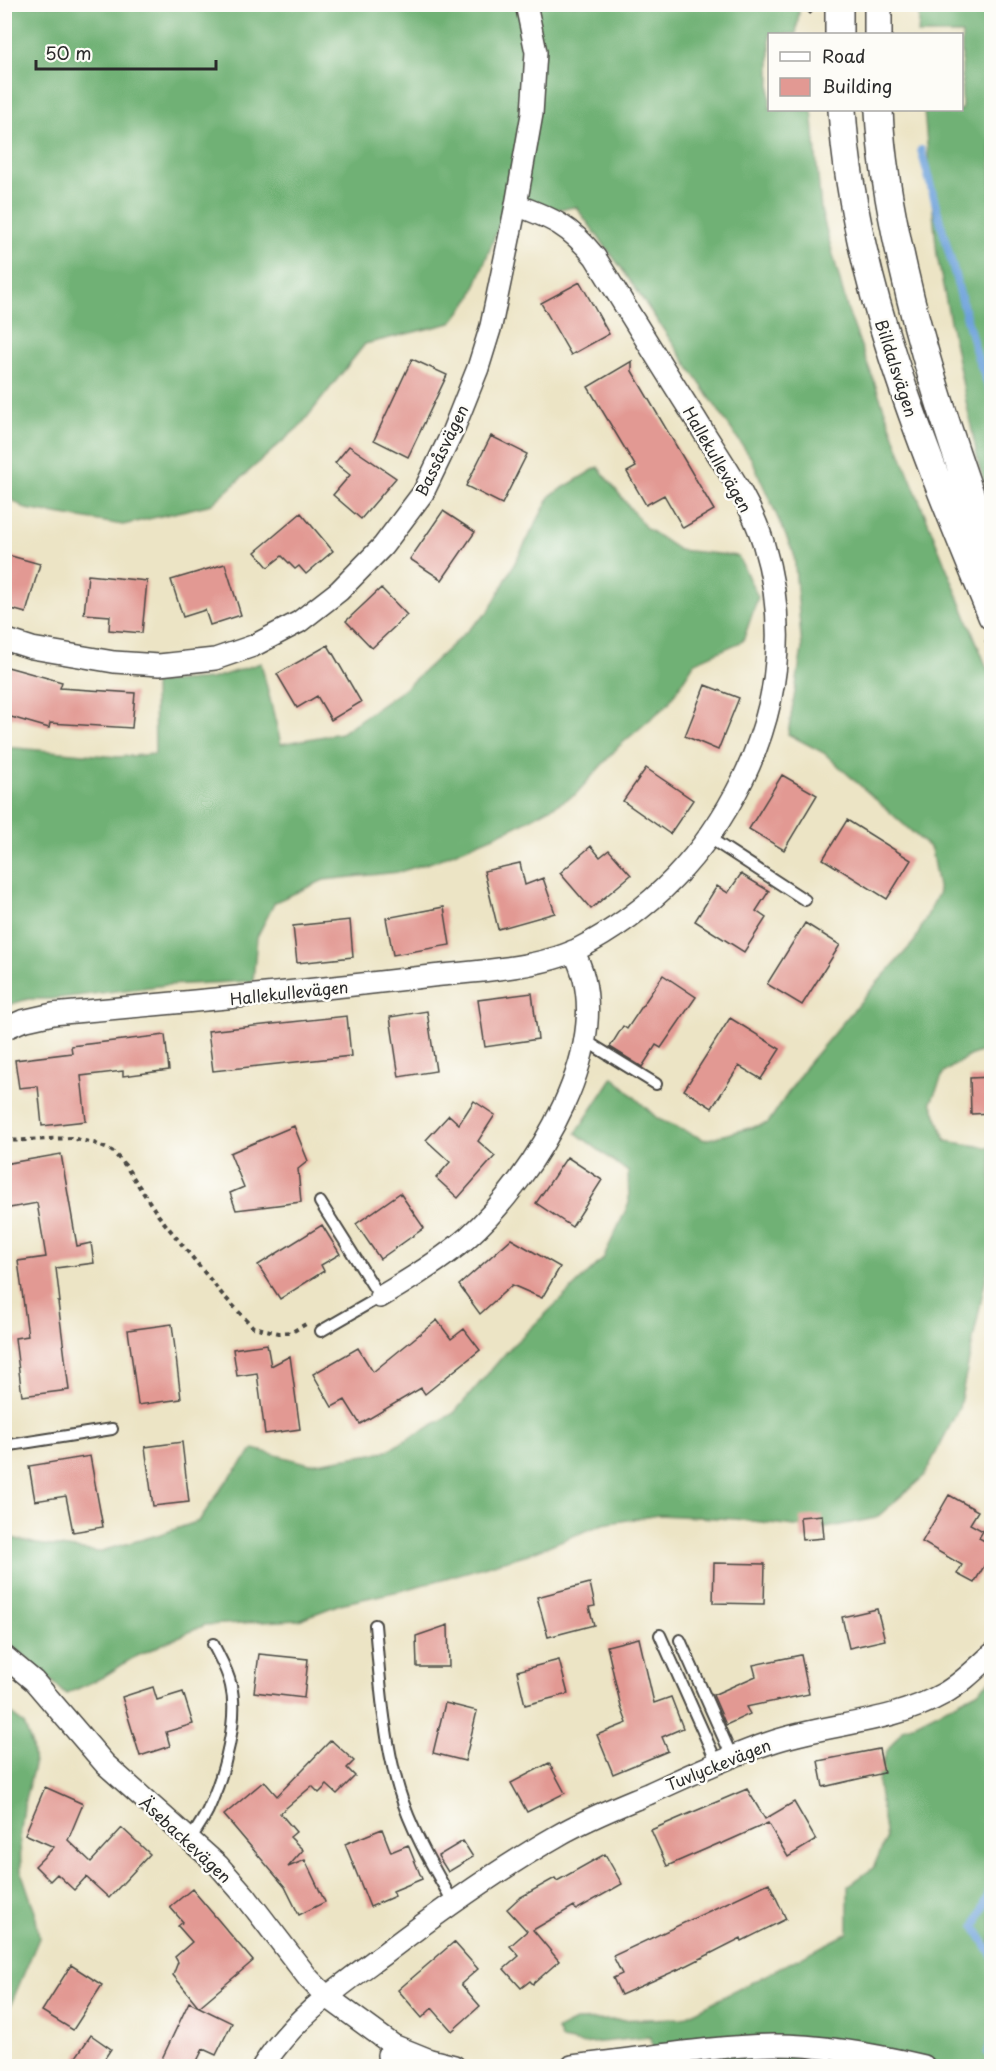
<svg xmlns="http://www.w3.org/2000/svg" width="996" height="2071" font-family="'Playpen Sans',sans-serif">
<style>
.forest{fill:#6fb174;stroke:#4d6e50;stroke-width:1.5}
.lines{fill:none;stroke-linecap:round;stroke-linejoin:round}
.stream{stroke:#6ea3db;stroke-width:8}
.building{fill:#e29993}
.service-casing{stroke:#484742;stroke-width:14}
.minor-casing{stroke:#484742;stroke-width:24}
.tertiary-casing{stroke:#484742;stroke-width:30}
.path{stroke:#484742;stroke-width:4;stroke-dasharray:4.5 4.5;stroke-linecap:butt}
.service{stroke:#fff;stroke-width:10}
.minor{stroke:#fff;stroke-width:21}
.tertiary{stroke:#fff;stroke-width:27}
.labels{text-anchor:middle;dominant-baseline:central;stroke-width:5;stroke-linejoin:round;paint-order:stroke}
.street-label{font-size:16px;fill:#2b2b2b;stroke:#fdfcf7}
</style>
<rect width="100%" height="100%" fill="#fdfcf7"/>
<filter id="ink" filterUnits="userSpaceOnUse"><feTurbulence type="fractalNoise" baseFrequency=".0167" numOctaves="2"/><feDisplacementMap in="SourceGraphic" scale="12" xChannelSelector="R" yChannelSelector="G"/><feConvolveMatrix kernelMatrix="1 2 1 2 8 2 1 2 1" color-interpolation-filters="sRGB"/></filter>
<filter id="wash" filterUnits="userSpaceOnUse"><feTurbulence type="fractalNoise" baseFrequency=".008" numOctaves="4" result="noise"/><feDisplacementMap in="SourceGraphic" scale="24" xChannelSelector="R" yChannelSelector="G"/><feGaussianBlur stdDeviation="1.35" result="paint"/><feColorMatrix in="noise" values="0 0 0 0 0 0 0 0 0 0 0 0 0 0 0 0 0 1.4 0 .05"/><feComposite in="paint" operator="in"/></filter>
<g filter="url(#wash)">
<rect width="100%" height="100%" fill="#ece4c5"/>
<!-- forest -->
<path class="forest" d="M5 5H800L796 34H770V110H812L821 210 848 311 905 465 991 678V1048L969 1056 944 1072 931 1102 946 1141 991 1148V1253L959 1408 924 1476 876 1518 821 1529 735 1519 659 1515 603 1524 528 1554 408 1589 340 1604 299 1620 205 1625 165 1643 131 1659 103 1677 66 1694 25 1656 5 1642 4 1536 37 1544 98 1552 161 1534 199 1521 224 1484 254 1449 310 1464 385 1452 454 1413 510 1348 603 1259 629 1203 628 1172 576 1133 613 1077 658 1119 705 1140 768 1123 806 1066 868 993 914 942 939 892 931 849 824 753 788 734 802 649 794 554 751 458 622 269 576 207 503 215 471 298 451 323 365 344 301 425 212 504 123 525 26 509 5 495Z
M920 5H964L991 17V502L979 466 937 256 924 110H962V34H918Z
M598 467 645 527 679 550 738 556 758 597 743 641 695 662 668 704 618 747 575 795 515 827 435 861 399 872 324 880 275 902 257 937 253 981 166 985 51 999H28L5 1006V747L118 757 155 754 154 683 211 679 261 663 281 744 341 733 404 689 489 611 551 495Z
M991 1680V2066H658L650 2037 582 2044 562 2040 557 2030 575 2021 682 2018 848 1933V1886L873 1868 886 1839 878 1782 881 1767 887 1751 902 1730 977 1692Z
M5 1713 11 1714 24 1724 32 1746 34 1766 25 1799 20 1839 21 1871 35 1912 39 1938 5 2018Z"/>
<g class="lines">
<!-- stream -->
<path class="stream" d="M921 150 977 356 992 395
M992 1873 988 1896 975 1927 992 1955
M988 2053 992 2040"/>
</g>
<g id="blocks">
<!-- building -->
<path class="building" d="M580 282 609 334 571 355 541 303Z
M412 359 447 375 408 457 374 440Z
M632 361V371L714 510 683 528 664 495 646 505 627 472 636 467 588 387Z
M491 436 527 454 502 504 466 486Z
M349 446 396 478 361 519 333 495 350 475 335 463Z
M443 511 475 532 442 580 410 559Z
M301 513 333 551 306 574 299 566 295 569 282 556 268 567 255 552Z
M4 554 40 564 26 613 4 607Z
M225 564 241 615 210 625 205 610 183 617 171 580Z
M88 575 147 581 142 633 109 630 110 616 84 614Z
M381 588 407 615 372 648 346 621Z
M328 645 361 702 331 720 317 696 297 708 277 674Z
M4 666 62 682 60 688 135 693 132 728 50 723 49 728 4 715Z
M705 685 739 698 718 750 685 736Z
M646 768 693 800 670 834 623 801Z
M782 775 817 795 784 850 749 829Z
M847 820 911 860 887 899 823 859Z
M591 846 600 857 609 850 631 875 591 909 560 873Z
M520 863 525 885 543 878 555 913 498 929 484 871Z
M741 874 769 891 756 911 766 918 744 952 695 921 717 886 728 893Z
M444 907 450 945 393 955 386 918Z
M350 920 353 957 297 963 293 926Z
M805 923 840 945 802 1005 767 984Z
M663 975 696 997 661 1048 656 1045 642 1067 610 1047 623 1026 627 1029Z
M532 993 538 1039 485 1047 478 1000Z
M427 1011 436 1071 399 1077 390 1017Z
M347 1016 351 1056 213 1071 208 1031Z
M730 1018 780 1049 761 1079 739 1066 712 1108 684 1090Z
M165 1035 169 1070 123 1076V1071L81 1076 86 1121 42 1126 38 1086 19 1088 15 1060 72 1053 71 1046Z
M992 1077V1113L971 1114 970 1078Z
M474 1101 495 1115 478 1141 495 1156 458 1198 436 1178 450 1162 426 1140 449 1115 459 1124Z
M294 1126 308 1161 298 1169 301 1202 236 1210 230 1193 244 1187 230 1153Z
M61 1154 77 1246 91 1243 94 1263 56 1268 60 1302H58L69 1390 22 1396 15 1338 28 1336 18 1261 46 1257 37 1203 4 1209V1164Z
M567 1157 602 1180 572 1227 536 1203Z
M400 1193 424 1228 380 1259 356 1224Z
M322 1225 340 1254 321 1265 324 1271 280 1299 258 1265Z
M511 1239 560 1267 542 1298 512 1285 480 1314 459 1285Z
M437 1320 451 1339 464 1329 480 1350 425 1394 421 1388 360 1424 345 1400 332 1407 313 1374 358 1348 373 1372Z
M172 1324 181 1399 138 1405 128 1330Z
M267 1344 271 1366 290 1356 300 1429 265 1434 257 1373 237 1376 233 1349Z
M182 1442 189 1502 153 1506 145 1447Z
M90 1456 103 1527 73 1532 66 1496 35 1501 29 1466Z
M949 1495 978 1511 970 1524 983 1531 979 1538 992 1545V1553L974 1583 957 1574 962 1565 922 1542Z
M822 1515 824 1538 802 1540 800 1517Z
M714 1563 765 1564 764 1604 713 1603Z
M590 1583 595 1606 589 1607 594 1625 548 1637 537 1597Z
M877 1609 885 1640 849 1648 842 1617Z
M448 1625 449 1667H417L416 1636Z
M639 1638 654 1703 671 1697 683 1728 662 1737 668 1751 613 1774 597 1735 627 1723 621 1707 607 1646Z
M259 1654 308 1659 304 1698 254 1692Z
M801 1655 809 1694 746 1707 750 1714 726 1725 713 1695 756 1676 753 1665Z
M559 1660 568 1694 525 1705 517 1671Z
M153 1687 157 1700 183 1692 193 1724 166 1732 170 1746 140 1756 122 1697Z
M445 1703 477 1711 465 1761 433 1753Z
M331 1740 354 1761 347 1768 355 1776 337 1794 327 1785 319 1793 312 1786 280 1813 296 1832 290 1837 303 1850 288 1867 305 1860 325 1902 299 1915 285 1887 224 1815 264 1781 277 1796Z
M879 1749 884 1773 823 1787 818 1761Z
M549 1763 565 1793 527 1812 511 1783Z
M45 1787 83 1804 68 1840 91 1862 122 1828 150 1854 109 1898 86 1877 74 1890 57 1874 50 1881 35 1866 54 1847 25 1834Z
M747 1789 765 1819 794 1802 816 1840 788 1857 768 1823 721 1844 720 1843 667 1866 651 1830Z
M382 1829 391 1852 408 1845 422 1879 393 1891 395 1896 370 1907 345 1844Z
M463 1841 473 1857 448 1872 438 1856Z
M605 1854 622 1884 576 1910 574 1906 533 1930 559 1961 533 1984 530 1981 521 1988 504 1969 519 1956 510 1946 527 1931 507 1909 519 1898 555 1878 557 1881Z
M769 1883 786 1919 742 1941 741 1938 688 1965 621 1995 613 1978 622 1974 613 1956Z
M192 1889 253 1961 199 2007 232 2023 216 2055 203 2049 194 2067H158L189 2002 199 2007 173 1975 178 1962 175 1957 192 1942 178 1926 183 1922 170 1907Z
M454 1942 478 1969 461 1984 480 2006 452 2031 432 2008 422 2018 398 1990Z
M71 1965 102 1985 73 2030 42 2011Z
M91 2035 111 2049 99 2067H91L76 2057Z"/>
</g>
</g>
<g filter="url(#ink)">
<use href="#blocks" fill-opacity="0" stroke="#484742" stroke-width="1.5"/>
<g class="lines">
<defs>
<path id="service" d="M708 837 805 900
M586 1041 656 1084
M320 1202 380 1297 321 1331
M4 1446 112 1429
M375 1625C380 1680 383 1736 399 1790 411 1830 433 1867 453 1902
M660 1635 717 1763
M680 1640 732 1757
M190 1839C198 1828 206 1816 211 1803 224 1773 239 1719 231 1686 228 1671 220 1658 213 1644"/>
<path id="minor" d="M4 639 32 648 114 662 159 665 215 659 253 646 299 622 339 591 383 546 423 493 452 433 478 368 491 326 516 205 532 114 536 52 526 4
M4 1029 22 1021 53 1014C176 1003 300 992 423 977 467 972 537 969 576 950 652 911 705 856 743 779 780 702 788 624 763 542 749 497 719 458 695 418 661 365 628 311 595 257 570 226 552 218 516 205
M380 1297C411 1279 440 1261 467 1238 533 1179 623 1039 573 951
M4 1656 34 1681 105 1764 218 1865 246 1897 309 1979 326 1996 393 2045 430 2060 454 2066
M263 2066C294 2017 339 1987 385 1953 440 1911 497 1870 557 1836 586 1819 617 1807 648 1794 688 1776 727 1757 769 1743 826 1723 890 1724 943 1694 961 1684 977 1668 992 1654
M390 2066 388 2055 393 2045
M572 2066C639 2059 707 2046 774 2045 825 2045 874 2054 924 2066"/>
<path id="tertiary" d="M839 34V4
M878 34V4
M842 110C854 287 925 453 992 616
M879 110C881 164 892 219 904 271 926 368 957 461 992 554"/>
</defs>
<!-- service casing -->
<use href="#service" class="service-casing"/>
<!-- minor casing -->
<use href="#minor" class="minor-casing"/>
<!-- tertiary casing -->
<use href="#tertiary" class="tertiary-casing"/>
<!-- path -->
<path class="path" d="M802 4 814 16
M986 640 992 653
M4 1141 71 1138 94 1143 112 1151 125 1165 158 1215 222 1294 253 1327 279 1333 292 1332 306 1324"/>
<!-- service -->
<use href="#service" class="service"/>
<!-- minor -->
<use href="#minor" class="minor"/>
<!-- tertiary -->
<use href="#tertiary" class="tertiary"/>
</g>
</g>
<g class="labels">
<!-- street labels -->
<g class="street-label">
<text transform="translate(897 368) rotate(72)">Billdalsvägen</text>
<text transform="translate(441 450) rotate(-64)">Bassåsvägen</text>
<text transform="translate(718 459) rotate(60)">Hallekullevägen</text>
<text transform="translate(289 992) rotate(-6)">Hallekullevägen</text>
<text transform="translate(718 1764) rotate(-22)">Tuvlyckevägen</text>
<text transform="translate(186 1839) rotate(43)">Äsebackevägen</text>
</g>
</g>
<!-- margin -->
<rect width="996" height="2071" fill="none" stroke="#fdfcf7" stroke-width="24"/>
<!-- legend -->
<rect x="768" y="33" width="195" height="78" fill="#fdfcf7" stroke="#a9a8a5" stroke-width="1.5"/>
<rect x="780" y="52" width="30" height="9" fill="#ffffff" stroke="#a9a8a5" stroke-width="1.5"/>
<text x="822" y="63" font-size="18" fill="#2b2b2b">Road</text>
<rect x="780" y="78" width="30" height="18" fill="#e29993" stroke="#a9a8a5" stroke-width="1.5"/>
<text x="822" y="93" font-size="18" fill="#2b2b2b">Building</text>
<!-- scale -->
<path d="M36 60v9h180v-9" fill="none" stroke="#2b2b2b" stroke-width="3"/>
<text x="45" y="60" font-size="18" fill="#2b2b2b" stroke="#fdfcf7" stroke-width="4.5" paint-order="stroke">50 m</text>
</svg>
